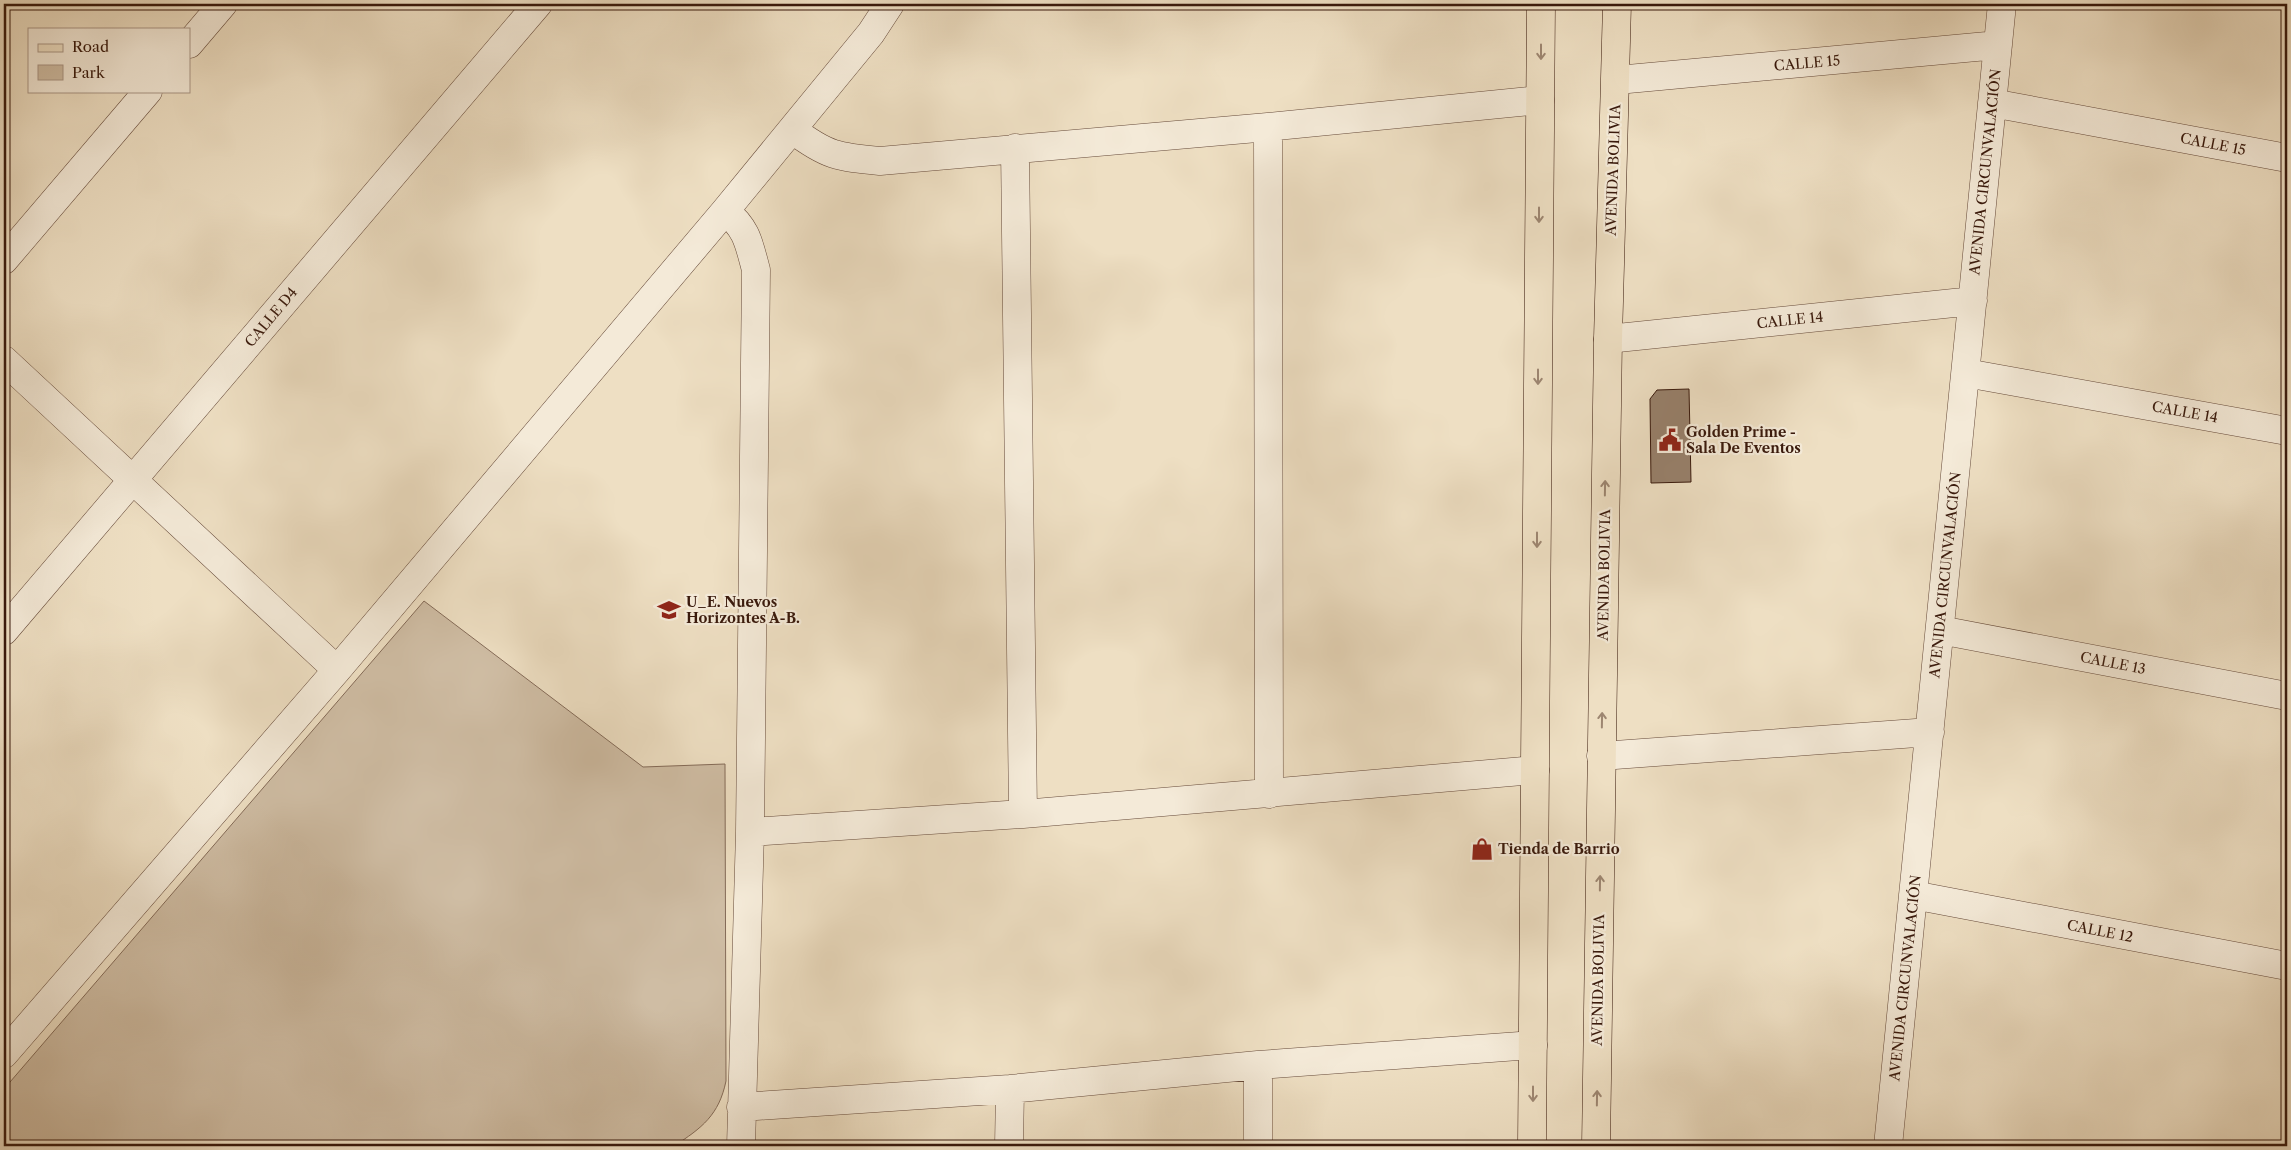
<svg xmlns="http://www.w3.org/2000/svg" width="2291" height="1150" font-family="'Libre Caslon Text',serif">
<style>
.green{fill:#cfbda4;stroke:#846b58}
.building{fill:#97806b;stroke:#39190c}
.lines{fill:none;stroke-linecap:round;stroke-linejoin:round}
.minor-casing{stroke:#664a3a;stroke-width:29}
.primary-casing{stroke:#39190c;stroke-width:29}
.minor{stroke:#f4ead8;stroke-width:28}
.primary{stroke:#eedfc3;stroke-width:28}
.oneway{stroke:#9d8671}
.labels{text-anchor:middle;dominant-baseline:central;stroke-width:4.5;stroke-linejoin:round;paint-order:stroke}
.street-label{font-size:14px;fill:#39190c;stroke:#f4ead8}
.poi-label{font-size:14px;font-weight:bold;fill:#39190c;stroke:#f4ead8;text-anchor:start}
</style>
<rect width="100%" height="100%" fill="#eedfc3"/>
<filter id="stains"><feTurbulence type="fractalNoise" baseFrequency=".004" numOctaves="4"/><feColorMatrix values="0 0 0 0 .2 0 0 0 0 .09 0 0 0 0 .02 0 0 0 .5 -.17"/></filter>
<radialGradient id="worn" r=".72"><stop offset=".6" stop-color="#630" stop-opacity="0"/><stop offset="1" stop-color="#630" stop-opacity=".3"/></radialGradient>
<!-- green -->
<path class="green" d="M424 601 643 767 725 764 726 1081C719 1115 702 1128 674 1146H4V1089Z"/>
<!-- building -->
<path class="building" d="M1689 389 1691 482 1651 483 1650 399 1657 390Z"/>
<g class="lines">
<defs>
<path id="minor" d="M189 44 223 4
M1617 80 1998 45
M1992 103 2287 158
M1268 127 1269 794
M793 130C827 156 838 157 880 161L1268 127 1540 100
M1015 148 1023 814
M725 211C747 228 749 244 756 270L750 832 741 1146
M4 260 148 91
M1608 339 1973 301
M4 360 337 670
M1966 373 2287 431
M1940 630 2287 696
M4 631 538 4
M1601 756 1930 732
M750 832 1023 814 1535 770
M1913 895 2287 966
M4 1054 337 670 725 211 871 33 890 4
M741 1107 1010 1089 1258 1065 1533 1045
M1009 1146 1010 1089
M1258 1146V1065
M1888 1146 2002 4"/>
<path id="primary" d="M1532 1146 1541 4
M1596 1146 1608 339 1617 4"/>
</defs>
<!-- minor casing -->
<use href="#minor" class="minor-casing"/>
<!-- primary casing -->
<use href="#primary" class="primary-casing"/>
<!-- minor -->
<use href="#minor" class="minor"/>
<!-- primary -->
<use href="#primary" class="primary"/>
</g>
<!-- one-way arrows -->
<defs><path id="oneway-shaft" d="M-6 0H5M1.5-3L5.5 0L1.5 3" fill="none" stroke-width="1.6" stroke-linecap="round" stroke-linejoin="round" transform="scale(1.25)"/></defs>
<g class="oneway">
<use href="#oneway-shaft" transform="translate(1541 52) rotate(90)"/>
<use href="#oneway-shaft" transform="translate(1539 215) rotate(90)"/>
<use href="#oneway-shaft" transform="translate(1538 377) rotate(90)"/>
<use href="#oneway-shaft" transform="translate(1605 488) rotate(-89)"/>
<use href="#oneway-shaft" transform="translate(1537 540) rotate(90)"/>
<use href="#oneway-shaft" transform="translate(1602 720) rotate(-89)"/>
<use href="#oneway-shaft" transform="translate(1600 883) rotate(-89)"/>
<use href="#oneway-shaft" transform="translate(1533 1094) rotate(90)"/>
<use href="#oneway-shaft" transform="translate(1597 1098) rotate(-89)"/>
</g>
<!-- icons -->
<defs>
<symbol id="civic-bare" viewBox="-9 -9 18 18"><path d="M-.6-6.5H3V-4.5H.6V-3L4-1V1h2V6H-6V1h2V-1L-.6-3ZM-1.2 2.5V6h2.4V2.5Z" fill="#8f2418" stroke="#f4ead8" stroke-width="2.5" paint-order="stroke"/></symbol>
<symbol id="school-bare" viewBox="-9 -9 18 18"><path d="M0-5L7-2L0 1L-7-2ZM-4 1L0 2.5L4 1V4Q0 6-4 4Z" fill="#8f2418" stroke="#f4ead8" stroke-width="2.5" paint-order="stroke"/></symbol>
<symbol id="shop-bare" viewBox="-9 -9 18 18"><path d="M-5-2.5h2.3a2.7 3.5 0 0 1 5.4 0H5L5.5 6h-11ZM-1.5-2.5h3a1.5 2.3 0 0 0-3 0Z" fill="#8f2418" stroke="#f4ead8" stroke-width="2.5" paint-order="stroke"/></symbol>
</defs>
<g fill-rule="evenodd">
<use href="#civic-bare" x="1654" y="424" width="32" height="32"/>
<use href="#school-bare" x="653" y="594" width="32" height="32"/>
<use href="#shop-bare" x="1466" y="833" width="32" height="32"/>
</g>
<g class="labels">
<!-- street labels -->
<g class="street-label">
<text transform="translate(1807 63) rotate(-5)">CALLE 15</text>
<text transform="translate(2213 144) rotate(11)">CALLE 15</text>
<text transform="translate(1613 170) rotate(-88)">AVENIDA BOLIVIA</text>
<text transform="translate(1985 172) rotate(-84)">AVENIDA CIRCUNVALACIÓN</text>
<text transform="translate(271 317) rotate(-50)">CALLE D4</text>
<text transform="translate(1790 320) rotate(-6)">CALLE 14</text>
<text transform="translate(2185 412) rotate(10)">CALLE 14</text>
<text transform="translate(1604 575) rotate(-89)">AVENIDA BOLIVIA</text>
<text transform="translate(1945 575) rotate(-84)">AVENIDA CIRCUNVALACIÓN</text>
<text transform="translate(2113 663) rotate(11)">CALLE 13</text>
<text transform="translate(2100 931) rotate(11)">CALLE 12</text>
<text transform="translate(1905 978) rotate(-84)">AVENIDA CIRCUNVALACIÓN</text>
<text transform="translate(1598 980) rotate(-89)">AVENIDA BOLIVIA</text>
</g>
<!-- poi labels -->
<g class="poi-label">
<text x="1686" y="432">Golden Prime -<tspan x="1686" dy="16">Sala De Eventos</tspan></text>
<text x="686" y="602">U_E. Nuevos<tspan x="686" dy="16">Horizontes A-B.</tspan></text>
<text x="1498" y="849">Tienda de Barrio</text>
</g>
</g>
<!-- margin -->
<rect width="2291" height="1150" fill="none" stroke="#eedfc3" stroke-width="20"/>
<rect x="5" y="5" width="2281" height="1140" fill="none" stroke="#39190c" stroke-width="2.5"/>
<rect x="10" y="10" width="2271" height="1130" fill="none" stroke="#39190c"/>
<!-- legend -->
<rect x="28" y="28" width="162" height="65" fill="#f4ead8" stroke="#a99686"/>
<rect x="38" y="44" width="25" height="8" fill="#eedfc3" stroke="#a99686"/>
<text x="72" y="52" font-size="15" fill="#39190c">Road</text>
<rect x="38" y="65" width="25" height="15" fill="#cfbda4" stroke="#a99686"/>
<text x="72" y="78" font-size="15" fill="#39190c">Park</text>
<rect width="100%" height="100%" filter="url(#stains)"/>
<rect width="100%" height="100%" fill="url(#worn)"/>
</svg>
